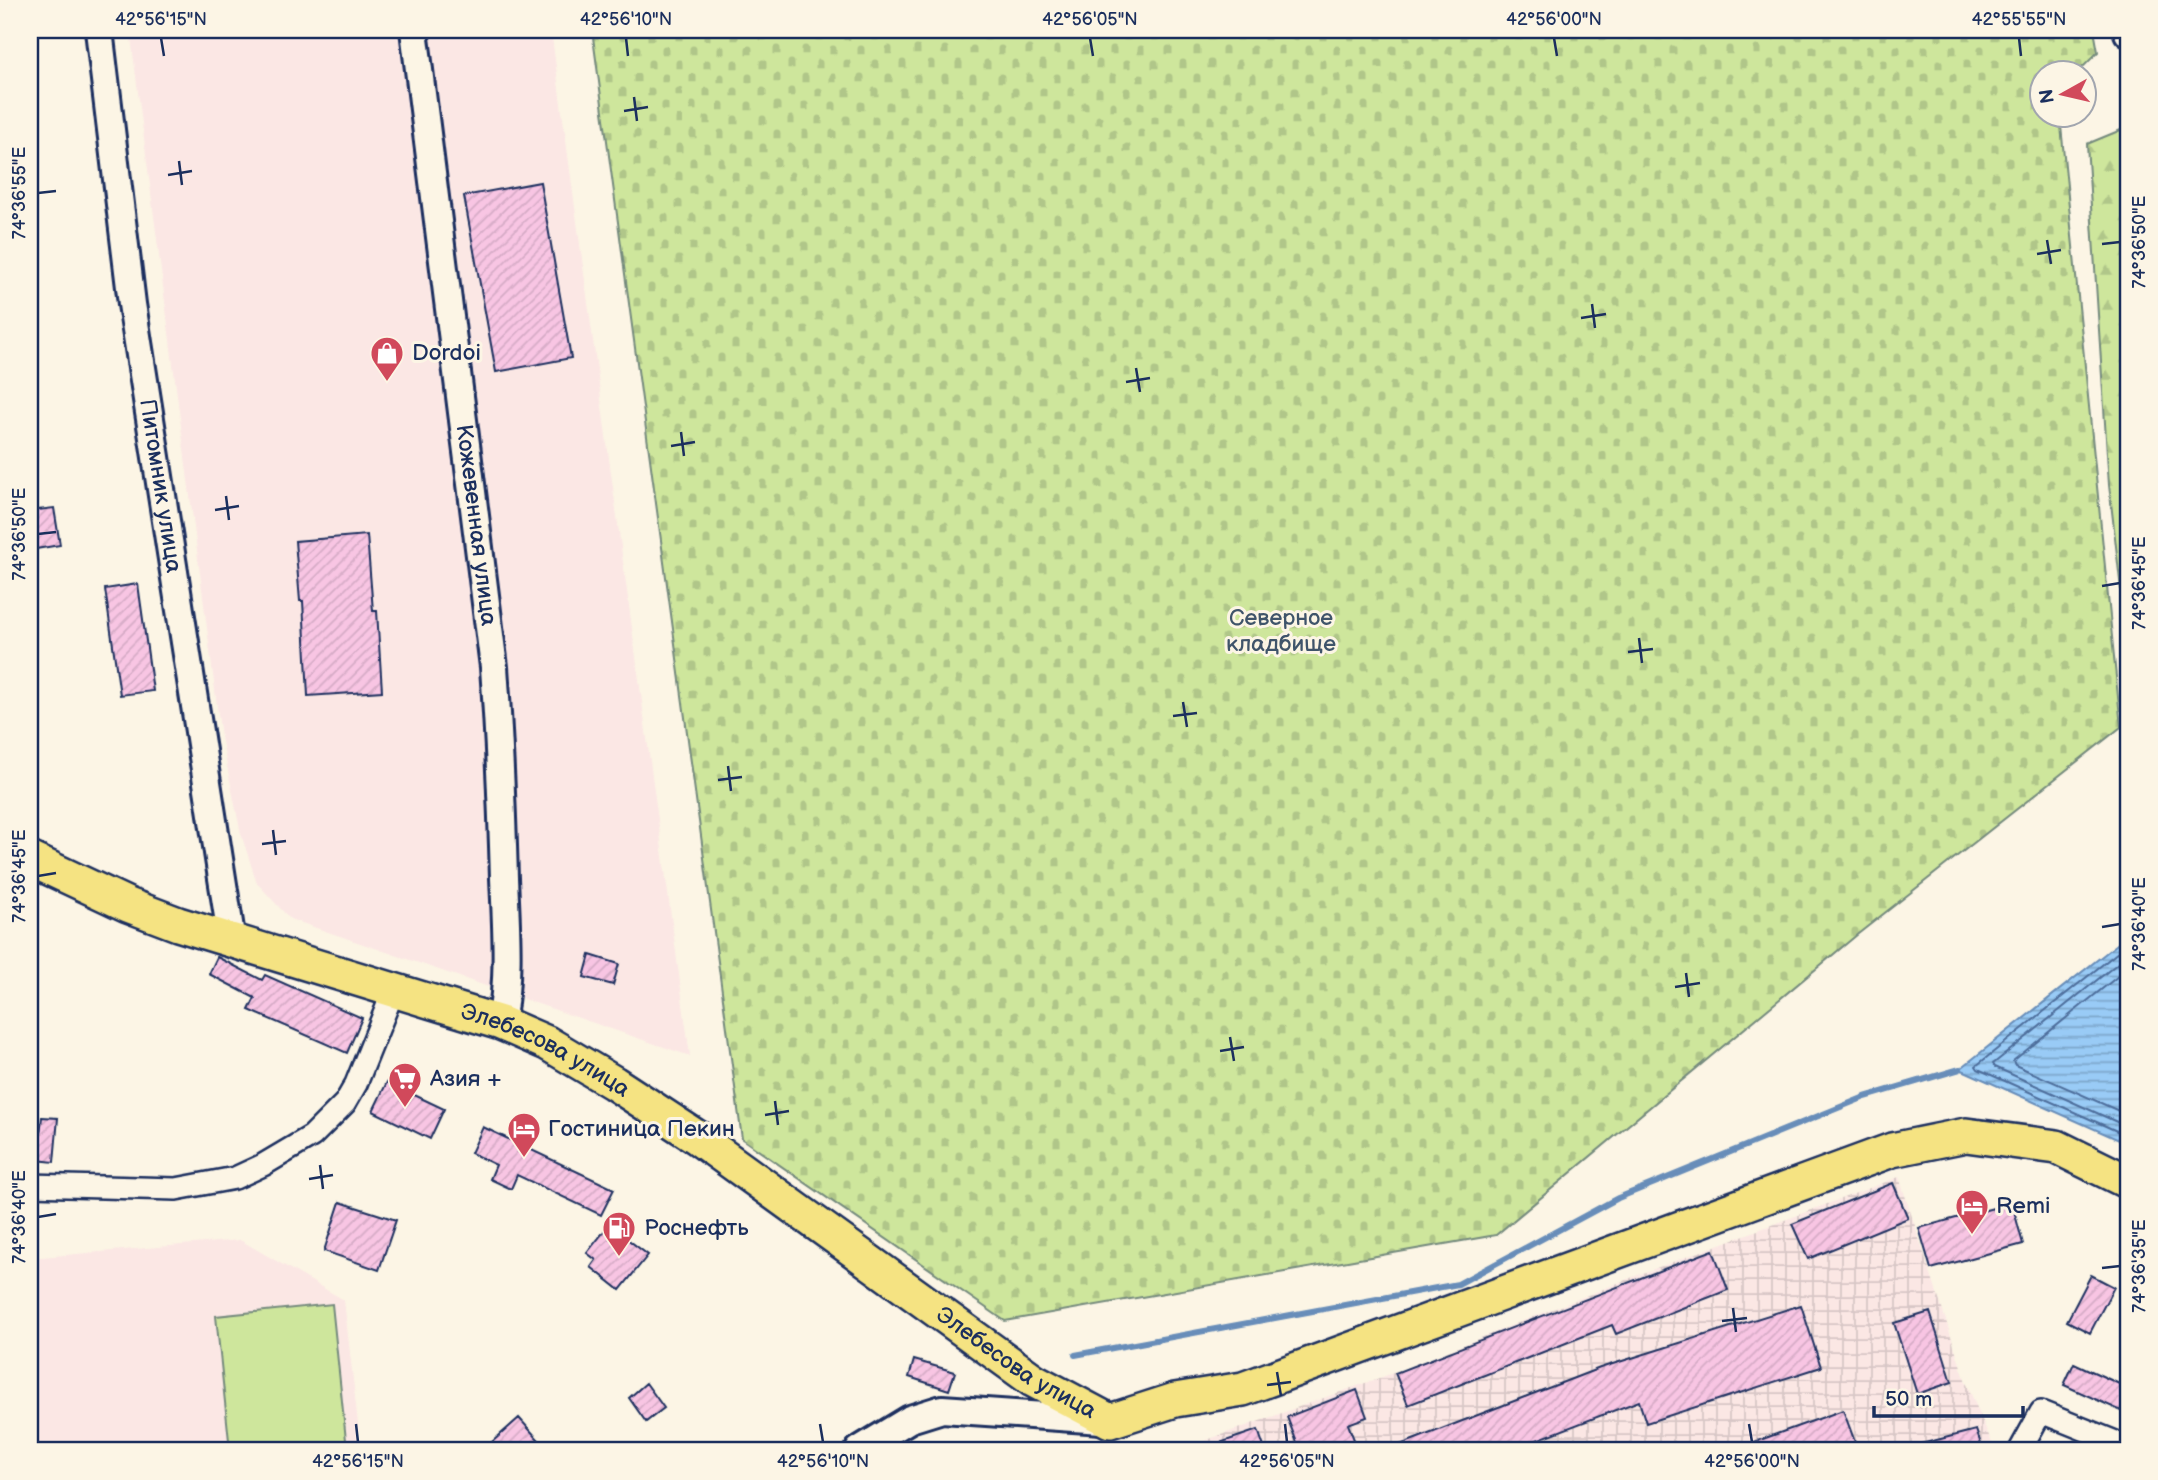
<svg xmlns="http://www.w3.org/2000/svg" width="2158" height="1480" font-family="'Balsamiq Sans',sans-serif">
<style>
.built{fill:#fbe7e4}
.industrial{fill:url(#industrial-grid)}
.forest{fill:url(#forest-firs);stroke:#748a7d;stroke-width:2}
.cemetery{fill:url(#cemetery-stones);stroke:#748a7d;stroke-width:2}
.green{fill:#cee69c;stroke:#748a7d;stroke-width:2}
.water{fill:url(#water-rules);stroke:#678db9;stroke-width:2}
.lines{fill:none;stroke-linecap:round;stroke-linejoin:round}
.shore{stroke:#4d6d9b;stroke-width:2}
.stream{stroke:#678db9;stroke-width:6}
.building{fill:url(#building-hatch);stroke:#1b2f5e;stroke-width:2}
.minor-casing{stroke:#1b2f5e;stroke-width:26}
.tertiary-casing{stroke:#1b2f5e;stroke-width:32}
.primary-casing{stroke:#1b2f5e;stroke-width:38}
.minor{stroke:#fcf5e5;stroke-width:21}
.tertiary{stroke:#fcf5e5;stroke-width:26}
.primary{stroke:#f5e382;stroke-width:33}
.ticks{fill:none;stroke:#1b2f5e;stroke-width:2.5}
.labels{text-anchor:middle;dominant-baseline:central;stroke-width:6;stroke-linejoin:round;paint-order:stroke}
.poi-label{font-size:23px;fill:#1b2f5e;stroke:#fcf5e5;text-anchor:start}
.street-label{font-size:23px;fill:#1b2f5e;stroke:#fcf5e5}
.park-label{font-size:23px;fill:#3f546a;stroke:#fcf5e5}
.neatline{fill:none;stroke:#1b2f5e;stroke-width:2.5}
.ticks-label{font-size:18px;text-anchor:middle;fill:#1b2f5e}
</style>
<defs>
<pattern id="industrial-grid" width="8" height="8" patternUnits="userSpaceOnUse" patternTransform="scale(1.75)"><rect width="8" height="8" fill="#fbe7e4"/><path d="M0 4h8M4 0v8" fill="none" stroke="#d7c6c6"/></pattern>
<pattern id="forest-firs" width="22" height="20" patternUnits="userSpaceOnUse" patternTransform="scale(1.75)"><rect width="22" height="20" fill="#cee69c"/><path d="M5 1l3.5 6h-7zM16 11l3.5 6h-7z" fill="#b0c689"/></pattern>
<pattern id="cemetery-stones" width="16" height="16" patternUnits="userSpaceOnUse" patternTransform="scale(1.75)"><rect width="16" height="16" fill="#cee69c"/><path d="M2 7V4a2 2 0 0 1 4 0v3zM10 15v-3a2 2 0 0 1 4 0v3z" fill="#b0c689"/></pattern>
<pattern id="water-rules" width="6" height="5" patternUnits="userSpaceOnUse" patternTransform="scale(1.75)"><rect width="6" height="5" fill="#99cbf6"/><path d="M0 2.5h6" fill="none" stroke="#7ca5ca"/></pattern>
<pattern id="building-hatch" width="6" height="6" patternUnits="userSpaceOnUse" patternTransform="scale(1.75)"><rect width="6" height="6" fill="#f8c5e3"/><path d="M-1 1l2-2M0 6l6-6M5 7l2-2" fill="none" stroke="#d4aac5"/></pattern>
</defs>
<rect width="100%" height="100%" fill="#fcf5e5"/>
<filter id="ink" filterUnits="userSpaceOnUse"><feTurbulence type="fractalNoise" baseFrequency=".0143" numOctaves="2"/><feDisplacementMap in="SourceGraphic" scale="14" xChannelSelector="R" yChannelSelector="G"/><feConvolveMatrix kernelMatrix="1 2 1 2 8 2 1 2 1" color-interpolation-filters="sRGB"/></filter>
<g filter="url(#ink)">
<!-- built -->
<path class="built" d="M130 30H551L690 1056 290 919 257 883 241 834 221 737Z
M240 1240 344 1300 361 1450H30V1258Z"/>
<!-- industrial -->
<path class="industrial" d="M1899 1177 1966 1382 1995 1450H1179L1393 1373 1643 1273Z"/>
<!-- forest -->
<path class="forest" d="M2128 127V651L2109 485 2087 144Z"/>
<!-- cemetery -->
<path class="cemetery" d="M592 30H2094L2098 52 2077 73 2042 74V116H2060L2121 727 1858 934 1496 1235 1005 1321 742 1139Z"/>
<!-- green -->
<path class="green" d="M332 1304 347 1450H230L216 1316Z"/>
<!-- water -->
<path class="water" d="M2128 936V1144L1960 1069 2121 941Z"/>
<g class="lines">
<!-- shore -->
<path class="shore" d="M2128 944 1976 1066 1978 1069 2128 1136
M2128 955 1993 1064 1995 1067 2128 1127
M2128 968 2013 1061 2015 1065 2128 1115"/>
<!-- stream -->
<path class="stream" d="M1075 1355 1458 1284 1618 1198 1865 1097 1960 1069"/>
</g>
<!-- building -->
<path class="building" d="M540 182 571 358 496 372 464 196Z
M54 508 60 545 30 550V511Z
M367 535 373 611H377L382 691 308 696 303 601H300L295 541Z
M138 584 153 691 120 695 105 589Z
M590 955 619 964 613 985 584 977Z
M217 957 262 980 265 975 362 1018 347 1053 249 1010 255 998 209 974Z
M387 1082 444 1109 430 1139 373 1111Z
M42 1117 58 1118 54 1162 37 1160Z
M483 1127 614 1189 601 1215 517 1175 511 1189 490 1179 496 1165 471 1153Z
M1893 1183 1908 1218 1808 1259 1792 1224Z
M340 1202 396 1220 379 1270 324 1251Z
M2012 1203 2023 1244 1931 1269 1919 1228Z
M609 1225 648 1255 620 1290 591 1267 596 1260 587 1253Z
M1713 1250 1728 1290 1616 1334 1612 1325 1408 1405 1395 1373Z
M2091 1275 2114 1287 2090 1333 2067 1321Z
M1801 1305 1821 1367 1646 1423 1639 1401 1510 1450H1387L1600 1368Z
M1930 1312 1952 1382 1917 1394 1894 1323Z
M914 1360 955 1372 949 1390 909 1377Z
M2074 1363 2128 1388V1414L2064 1385Z
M646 1383 664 1408 646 1422 629 1398Z
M1357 1390 1367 1417 1348 1424 1358 1450H1300L1287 1417Z
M1843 1410 1858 1450H1738V1448Z
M519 1418 548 1450H483Z
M1258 1430 1265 1450H1208V1447Z
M1976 1430 1983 1450H1918L1917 1445Z"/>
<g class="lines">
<defs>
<path id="minor" d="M30 1185 176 1189 235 1178 263 1165 312 1136 345 1103 356 1084 393 992
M2020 1450 2041 1412 2128 1447"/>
<g id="tertiary">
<path id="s1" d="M99 30 132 304 232 942"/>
<path id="s2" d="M414 30 494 667C499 737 502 807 504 878 506 926 510 975 501 1023"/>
<path d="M2127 30 2128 33"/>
<path d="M859 1450 910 1419 942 1409 1102 1420"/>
</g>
<g id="primary">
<path id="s3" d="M30 859 128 905 178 924 501 1023 547 1043 614 1083 698 1138 1033 1380 1110 1421 1175 1400 1243 1389 1892 1150 1966 1135 2057 1147 2128 1182"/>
</g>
</defs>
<!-- minor casing -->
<use href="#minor" class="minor-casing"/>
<!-- tertiary casing -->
<use href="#tertiary" class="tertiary-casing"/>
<!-- primary casing -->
<use href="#primary" class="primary-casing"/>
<!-- minor -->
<use href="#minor" class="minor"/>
<!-- tertiary -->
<use href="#tertiary" class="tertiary"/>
<!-- primary -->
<use href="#primary" class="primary"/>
</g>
</g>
<!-- ticks -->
<path class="ticks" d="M161 38 164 56M626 38 628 56M1090 38 1093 56M1554 38 1557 56M2019 38 2021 56M634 97 637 121M624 111 648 107M179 161 182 185M168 175 192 171M38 193 56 191M2047 240 2051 264M2102 244 2120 242M2037 254 2061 250M1592 304 1595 328M1581 318 1606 314M1136 368 1140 392M1126 382 1150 378M681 432 684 456M671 446 695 442M226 496 229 520M215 510 239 506M38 534 56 532M2102 586 2120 583M1639 638 1642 663M1628 652 1653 649M1183 702 1187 727M1173 716 1197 713M728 766 731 791M718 780 742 777M273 830 276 855M262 844 286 841M38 876 56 873M2102 927 2120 924M1686 973 1689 997M1675 987 1700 983M1230 1037 1234 1061M1220 1051 1244 1047M775 1101 778 1125M765 1115 789 1111M320 1165 323 1189M309 1179 333 1175M38 1217 56 1214M2102 1268 2120 1266M1733 1308 1736 1332M1722 1321 1747 1318M1277 1372 1281 1396M1267 1385 1291 1382M356 1424 358 1442M820 1424 823 1442M1285 1424 1287 1442M1749 1424 1752 1442"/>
<!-- icons -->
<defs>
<symbol id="shop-pin" viewBox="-11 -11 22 30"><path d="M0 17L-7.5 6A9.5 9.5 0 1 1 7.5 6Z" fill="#d1495b" stroke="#fcf5e5"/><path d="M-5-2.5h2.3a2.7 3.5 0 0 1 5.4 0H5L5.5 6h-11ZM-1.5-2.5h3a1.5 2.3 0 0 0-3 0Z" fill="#fff"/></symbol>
<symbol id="supermarket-pin" viewBox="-11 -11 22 30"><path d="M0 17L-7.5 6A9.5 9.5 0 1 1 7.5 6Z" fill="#d1495b" stroke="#fcf5e5"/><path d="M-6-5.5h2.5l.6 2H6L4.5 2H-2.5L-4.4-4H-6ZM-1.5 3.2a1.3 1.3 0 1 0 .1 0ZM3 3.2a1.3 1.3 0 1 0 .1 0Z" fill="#fff"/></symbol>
<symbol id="hotel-pin" viewBox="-11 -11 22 30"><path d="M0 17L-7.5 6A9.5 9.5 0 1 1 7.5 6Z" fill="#d1495b" stroke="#fcf5e5"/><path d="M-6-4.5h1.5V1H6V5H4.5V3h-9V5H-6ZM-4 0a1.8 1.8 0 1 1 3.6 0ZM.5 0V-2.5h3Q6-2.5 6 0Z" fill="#fff"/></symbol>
<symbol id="fuel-pin" viewBox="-11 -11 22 30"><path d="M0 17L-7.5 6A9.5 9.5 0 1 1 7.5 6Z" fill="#d1495b" stroke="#fcf5e5"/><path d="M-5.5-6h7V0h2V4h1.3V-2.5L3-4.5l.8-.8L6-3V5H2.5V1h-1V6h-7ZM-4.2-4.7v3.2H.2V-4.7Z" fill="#fff"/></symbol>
</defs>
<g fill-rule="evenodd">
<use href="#shop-pin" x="368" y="334" width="38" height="52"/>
<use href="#supermarket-pin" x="386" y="1060" width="38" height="52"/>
<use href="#hotel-pin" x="505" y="1110" width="38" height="52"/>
<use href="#hotel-pin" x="1953" y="1187" width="38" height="52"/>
<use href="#fuel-pin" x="600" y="1209" width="38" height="52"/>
</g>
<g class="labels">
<!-- poi labels -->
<g class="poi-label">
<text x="412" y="353">Dordoi</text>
<text x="430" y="1079">Азия +</text>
<text x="548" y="1129">Гостиница Пекин</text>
<text x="1996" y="1206">Remi</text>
<text x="644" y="1228">Роснефть</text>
</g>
<!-- street labels -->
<g class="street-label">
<text stroke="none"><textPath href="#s1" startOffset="460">Питомник улица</textPath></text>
<text stroke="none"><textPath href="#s2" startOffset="499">Кожевенная улица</textPath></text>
<text stroke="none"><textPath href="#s3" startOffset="551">Элебесова улица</textPath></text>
<text stroke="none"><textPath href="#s3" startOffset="1118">Элебесова улица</textPath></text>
</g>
<!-- park labels -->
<g class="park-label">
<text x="1281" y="618">Северное<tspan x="1281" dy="26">кладбище</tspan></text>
</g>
</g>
<!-- margin -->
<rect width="2158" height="1480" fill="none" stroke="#fcf5e5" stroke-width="77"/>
<!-- north arrow -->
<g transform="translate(2063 94) rotate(262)"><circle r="33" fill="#fcf5e5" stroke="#a2a6af" stroke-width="2"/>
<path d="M0-5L12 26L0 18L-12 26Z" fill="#d1495b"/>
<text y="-10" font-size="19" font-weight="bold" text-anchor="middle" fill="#1b2f5e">N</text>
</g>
<!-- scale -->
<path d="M1874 1406v10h149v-10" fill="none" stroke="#1b2f5e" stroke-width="3.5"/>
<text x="1885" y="1406" font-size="21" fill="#1b2f5e" stroke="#fcf5e5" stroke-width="5" paint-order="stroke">50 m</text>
<rect x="38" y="38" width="2082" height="1404" class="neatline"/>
<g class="ticks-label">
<text x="161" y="25">42°56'15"N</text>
<text x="626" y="25">42°56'10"N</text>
<text x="1090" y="25">42°56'05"N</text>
<text x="1554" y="25">42°56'00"N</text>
<text x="2019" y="25">42°55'55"N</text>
<text transform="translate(19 193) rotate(-90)" y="6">74°36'55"E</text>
<text transform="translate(2139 242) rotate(-90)" y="6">74°36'50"E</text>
<text transform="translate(19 534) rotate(-90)" y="6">74°36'50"E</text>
<text transform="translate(2139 583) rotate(-90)" y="6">74°36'45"E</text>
<text transform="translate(19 876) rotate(-90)" y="6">74°36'45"E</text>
<text transform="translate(2139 924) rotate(-90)" y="6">74°36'40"E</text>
<text transform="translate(19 1217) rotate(-90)" y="6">74°36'40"E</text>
<text transform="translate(2139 1266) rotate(-90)" y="6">74°36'35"E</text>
<text x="358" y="1467">42°56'15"N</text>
<text x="823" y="1467">42°56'10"N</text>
<text x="1287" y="1467">42°56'05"N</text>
<text x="1752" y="1467">42°56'00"N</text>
</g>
</svg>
